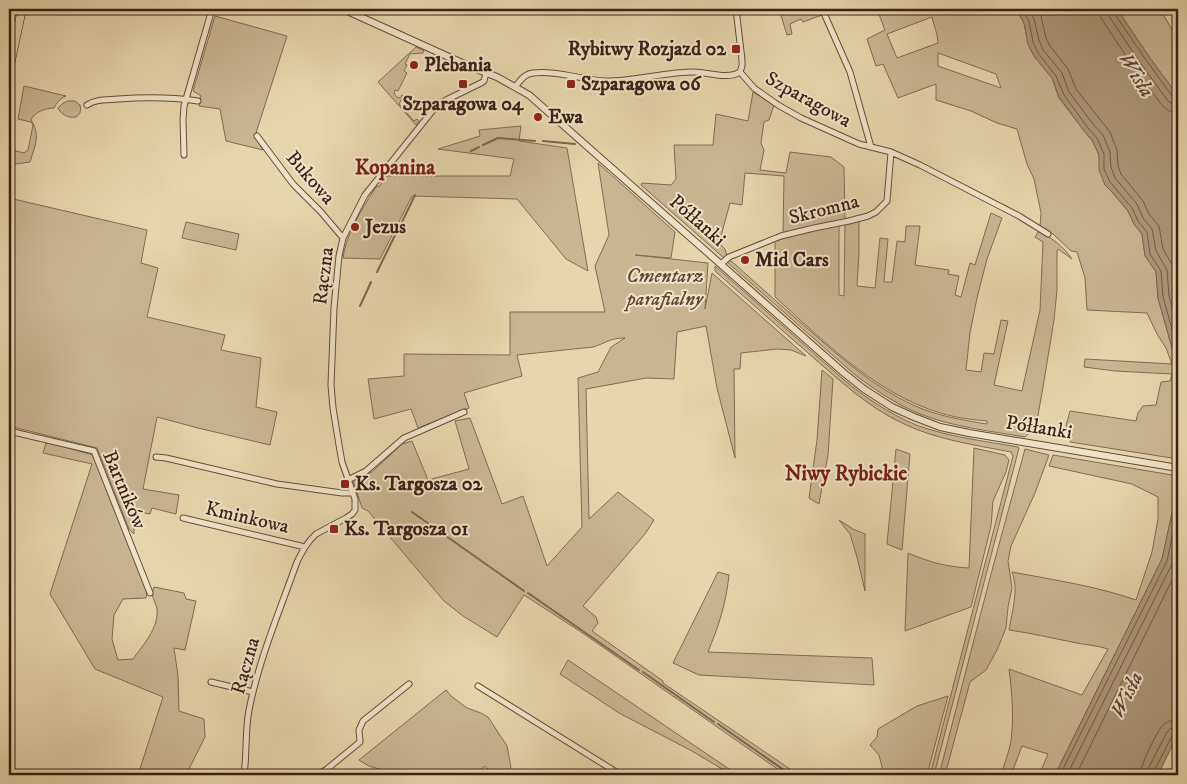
<svg xmlns="http://www.w3.org/2000/svg" width="1187" height="784" font-family="'IM FELL DW Pica',serif">
<style>
.green{fill:#c9b792;stroke:#826c54;fill-rule:evenodd}
.water{fill:#ac9878;stroke:#7e6850}
.lines{fill:none;stroke-linecap:round;stroke-linejoin:round}
.shore{stroke:#735c46;stroke-width:1}
.stream{stroke:#7e6850;stroke-width:2}
.minor-casing{stroke:#654e3a;stroke-width:7}
.tertiary-casing{stroke:#654e3a;stroke-width:8}
.primary-casing{stroke:#3a2115;stroke-width:9}
.minor{stroke:#efe4c8;stroke-width:5}
.tertiary{stroke:#efe4c8;stroke-width:6}
.primary{stroke:#e6d6ab;stroke-width:8}
.poi-dot{fill:#8f2418;stroke:#efe4c8;stroke-width:2}
.labels{text-anchor:middle;dominant-baseline:central;stroke-width:4;stroke-linejoin:round;paint-order:stroke}
.poi-label{font-size:20px;font-weight:bold;fill:#3a2115;stroke:#efe4c8;text-anchor:start}
.street-label{font-size:20px;fill:#3a2115;stroke:#efe4c8}
.park-label{font-size:20px;font-style:italic;fill:#5e4634;stroke:#efe4c8}
.water-label{font-size:21px;font-style:italic;fill:#5c4533;stroke:#efe4c8}
.neighbourhood-label{font-size:21px;font-weight:bold;fill:#7a1f14;stroke:#efe4c8}
</style>
<rect width="100%" height="100%" fill="#e6d6ab"/>
<filter id="stains"><feTurbulence type="fractalNoise" baseFrequency=".004" numOctaves="4"/><feColorMatrix values="0 0 0 0 .2 0 0 0 0 .09 0 0 0 0 .02 0 0 0 .5 -.17"/></filter>
<radialGradient id="worn" r=".72"><stop offset=".6" stop-color="#630" stop-opacity="0"/><stop offset="1" stop-color="#630" stop-opacity=".3"/></radialGradient>
<!-- green -->
<path class="green" d="M779 9H818L822 15 803 22 801 19 790 24 792 34 787 35Z
M877 9H1016L1024 23 1028 44 1034 56 1052 78 1059 98 1085 132 1092 140 1099 155 1100 170 1105 185 1113 193 1128 211 1134 224 1142 234 1145 255 1156 272 1158 298 1176 362 1178 374V459L1070 442 1072 434 1066 426 1070 411 1136 421 1138 413 1143 406 1156 405 1161 382 1170 381 1172 374 1115 371 1084 367 1085 359 1172 364 1166 348 1157 334 1147 313 1087 310 1085 278 1077 252 1071 251 1053 234 1040 227 1041 213 1034 179 1027 164 1017 129 997 123 971 111 936 100V84L898 98 883 64 876 66 867 39 885 30ZM932 17 937 35 938 43 897 58 887 34ZM938 53 996 74 1001 88 938 66Z
M1117 9H1160L1178 40V96L1150 58Z
M215 16 287 36 256 133 254 135 263 150 226 141 220 109 199 106 201 96 193 91Z
M416 47 424 51 423 53 410 54 405 64 407 65 404 71 407 73 398 91 395 90 394 94 397 97 400 98 402 95 421 104 420 107 419 106V104L403 97 399 104 413 120 414 121 417 119 419 121 416 125 378 82Z
M24 86 66 96C61 98 56 103 54 108 46 108 34 112 31 120 41 136 35 145 30 162L9 165 10 151 12 150 24 153 28 150 33 125 31 122 18 119Z
M753 92 774 105 769 120 764 122 761 143 764 150 760 170 786 173 790 152 831 157 844 167 845 219 783 233 784 176 745 173 742 205 730 203 718 247 721 245 725 249 727 256 724 258 641 185 642 183 671 185 676 179 674 145H713L716 114 748 121Z
M68 101H75L80 105C84 123 63 119 58 108L63 103Z
M521 126 519 141 567 148 588 271 566 259 517 199 412 196 380 259 343 258C346 234 363 207 376 187L380 186 384 176H510L514 159 438 149 480 136 479 130Z
M598 163 675 232 671 258 635 255 708 263 705 309 712 273 806 356 791 350 777 349 741 353 740 369H734L735 458 717 388 706 326 677 332 674 379 646 378 586 389 589 519 618 492 654 520 645 534 583 606 596 617 598 623 592 631 663 681V683L799 775H786L584 634 524 595 497 637 463 616 444 601 368 511 362 508 353 480 372 472 402 444 412 441 428 480 469 469 455 421 470 418 502 504 523 496 547 566 582 527 578 378 598 372 611 347 625 338C610 338 606 343 593 347L517 355 522 376 464 393 469 408 418 428 411 409 374 419 368 379 404 376V354L510 355V312H605L595 266 609 235Z
M9 198 147 230 141 263 158 268 147 317 225 335 221 350 261 358 256 407 277 412 270 445 198 428 157 417 143 489 179 495 176 514 152 508 150 514 134 511V534L129 529 97 448 9 426Z
M991 213 1002 218 987 259 977 298 970 333 966 370 981 372 984 353 994 354 1001 320 1008 321 994 385 1022 391 1040 310 1043 242 1035 237 1039 231C1052 238 1064 247 1072 259L1058 249 1057 251V290L1054 320 1044 381 1036 427 1025 437C990 431 953 427 920 414 896 404 875 390 854 374L727 262 728 261H731L737 266C760 287 784 308 808 329 841 358 874 387 913 405 937 416 962 420 987 424V421C977 420 966 419 956 417 884 402 828 345 775 297V241L809 231 839 224V295L844 296 845 224 859 221V253L857 286 875 288 880 238 888 239 884 282H892L897 241 905 242 906 226H920L915 265 949 270 948 274 959 276 955 295 961 297 970 263 975 265Z
M186 222 239 234 236 250 182 238Z
M715 266 844 380C866 398 890 414 916 425 949 437 984 441 1018 447L1019 448 934 775H930L1013 456 1011 452C975 445 938 440 904 424 867 407 838 379 807 352 777 326 747 299 716 272L715 270Z
M822 370 833 379 828 455 819 504 809 498 817 440Z
M46 443H50L93 455V458L95 459 147 591 146 598 123 599 114 615 112 639 118 660 133 659C143 645 159 628 157 609 155 599 150 598 154 587L184 593 186 599 196 601 185 650 174 648 178 676 179 711 204 719 205 737 186 775H138L163 697 95 669 50 594 92 464 43 453Z
M974 448 1005 455 1009 460 1006 472 993 501 991 526 971 607 905 631 908 553C929 562 947 567 969 568Z
M896 449 910 454 902 550 887 544Z
M1025 449 1049 455 1035 493 1011 546 1008 561 1012 588 1008 607 1006 628 997 650 986 670 970 682 945 775H939L991 574Z
M1053 455 1178 476 1174 504 1162 559 1055 775H1039L1048 754 1022 746 1011 775H1001C1004 764 1009 753 1011 741 1014 717 1012 693 1009 669L1082 695 1108 649C1096 645 1084 645 1072 642 1051 638 1031 633 1009 630 1012 611 1019 590 1012 572 1054 580 1096 586 1136 600L1152 552 1158 519V497L1132 484 1049 466Z
M839 520 853 529 865 534V591L857 557 850 534Z
M718 572 729 575C727 595 722 615 715 634 713 640 710 646 708 652L872 658 874 685 699 675 673 663Z
M568 660 732 771 722 769 692 751 619 713 560 674Z
M446 690 451 696 467 708 481 713 488 717 507 746 511 767 504 775H493L485 766 474 775H399L369 766 359 760Z
M948 696 927 775H884L879 755 870 745 877 737 878 729 917 706Z"/>
<!-- water -->
<path class="water" d="M1016 9H1117L1150 58 1178 96V374L1176 362 1158 298 1156 272 1145 256 1142 234 1134 224 1128 211 1113 193 1105 185 1099 170V155L1092 140 1085 132 1059 97 1052 78 1034 56 1028 44 1024 23Z
M1178 475V734L1158 775H1055L1162 559 1174 504Z"/>
<g class="lines">
<!-- shore -->
<path class="shore" d="M1021 9 1029 21 1033 42 1038 53 1056 76 1064 95 1088 128 1097 138 1104 154V169L1110 182 1132 208 1138 221 1147 232 1150 254 1161 271 1163 297 1178 350
M1029 9 1034 19 1039 40 1043 50 1062 73 1069 92 1093 124 1103 135 1110 152 1111 167 1115 178 1137 204 1143 218 1152 229 1156 251 1167 270 1169 296 1178 327
M1037 9 1041 16 1046 38 1050 46 1068 69 1076 89 1110 132 1117 150 1118 166 1121 174 1143 201 1149 214 1159 226 1163 249 1174 268 1177 294 1178 300
M1100 9V15L1103 21 1134 68 1162 105 1169 111 1178 112
M1107 9 1109 16 1141 64 1168 101 1173 104 1178 105
M1114 9V13L1146 60 1172 96 1175 98 1178 99
M1060 775 1167 561 1178 509
M1067 775 1172 564 1178 537
M1076 775 1178 568
M1140 775C1140 766 1157 731 1163 725 1168 721 1173 720 1178 719
M1147 775 1148 769 1167 732 1171 728 1178 727
M1154 775V771L1172 736 1174 734 1178 733"/>
<!-- stream -->
<path class="stream" d="M543 141 575 144
M483 145 498 138 535 141
M471 151 479 147
M402 222 415 195
M377 272 400 225
M360 306 371 282
M412 512 524 591
M528 593 639 670
M643 672 714 722
M718 724 791 775"/>
<defs>
<path id="minor" d="M736 9 742 60V66L740 72
M823 11 850 72 871 147
M740 72 754 88 778 105 801 118 859 144 891 152 920 165 1019 216 1048 234
M515 87C520 81 524 74 533 73 555 70 583 80 606 81 636 81 665 72 694 72 708 72 727 80 740 72
M87 105C96 99 107 100 118 99 145 97 171 97 198 101
M257 136 293 184 321 212 343 238
M184 155 183 120 184 106 212 9
M721 264 729 257 781 236 814 228 849 221 868 216 876 212 887 201 891 152
M9 431 94 451 150 593
M156 457 166 458 277 484 342 493H352
M348 480 366 471 404 438 464 412
M183 518 305 547
M211 682 253 692
M478 686 621 775
M244 775C247 754 245 731 249 710 259 659 280 610 297 562 302 552 307 542 316 534L346 518 352 514 355 510V499L342 462 339 445 333 408 331 385 334 308 339 256 343 238 365 195 434 109 446 100 481 83 484 81 486 73
M318 775 327 769 360 742 359 730 363 721 409 684"/>
<path id="tertiary" d="M343 9 471 67 497 77 529 95 844 373 864 389 892 407 914 417 940 427 969 433 1178 468"/>
<path id="primary" d="M9 70 22 9"/>
</defs>
<!-- minor casing -->
<use href="#minor" class="minor-casing"/>
<!-- tertiary casing -->
<use href="#tertiary" class="tertiary-casing"/>
<!-- primary casing -->
<use href="#primary" class="primary-casing"/>
<!-- minor -->
<use href="#minor" class="minor"/>
<!-- tertiary -->
<use href="#tertiary" class="tertiary"/>
<!-- primary -->
<use href="#primary" class="primary"/>
</g>
<!-- markers -->
<g class="poi-dot">
<rect x="731" y="44" width="10" height="10" rx="2.5"/>
<circle cx="414" cy="65" r="5"/>
<rect x="458" y="79" width="10" height="10" rx="2.5"/>
<rect x="566" y="79" width="10" height="10" rx="2.5"/>
<circle cx="538" cy="117" r="5"/>
<circle cx="355" cy="227" r="5"/>
<circle cx="745" cy="260" r="5"/>
<rect x="340" y="479" width="10" height="10" rx="2.5"/>
<rect x="329" y="524" width="10" height="10" rx="2.5"/>
</g>
<g class="labels">
<!-- poi labels -->
<g class="poi-label">
<text x="726" y="49" text-anchor="end">Rybitwy Rozjazd 02</text>
<text x="424" y="65">Plebania</text>
<text x="581" y="84">Szparagowa 06</text>
<text x="463" y="104" text-anchor="middle">Szparagowa 04</text>
<text x="548" y="117">Ewa</text>
<text x="365" y="227">Jezus</text>
<text x="755" y="260">Mid Cars</text>
<text x="355" y="484">Ks. Targosza 02</text>
<text x="344" y="529">Ks. Targosza 01</text>
</g>
<!-- street labels -->
<g class="street-label">
<text transform="translate(808 100) rotate(29)">Szparagowa</text>
<text transform="translate(310 178) rotate(49)">Bukowa</text>
<text transform="translate(824 210) rotate(-14)">Skromna</text>
<text transform="translate(697 221) rotate(41)">Półłanki</text>
<text transform="translate(324 276) rotate(-83)">Rączna</text>
<text transform="translate(1039 428) rotate(9)">Półłanki</text>
<text transform="translate(124 490) rotate(67)">Bartników</text>
<text transform="translate(247 518) rotate(13)">Kminkowa</text>
<text transform="translate(246 666) rotate(-74)">Rączna</text>
</g>
<!-- park labels -->
<g class="park-label">
<text x="665" y="276">Cmentarz<tspan x="665" dy="23">parafialny</tspan></text>
</g>
<!-- water labels -->
<g class="water-label">
<text transform="translate(1136 75) rotate(58)">Wisła</text>
<text transform="translate(1127 695) rotate(-64)">Wisła</text>
</g>
<!-- neighbourhood labels -->
<g class="neighbourhood-label">
<text x="395" y="168">Kopanina</text>
<text x="846" y="474">Niwy Rybickie</text>
</g>
</g>
<!-- margin -->
<rect width="1187" height="784" fill="none" stroke="#e6d6ab" stroke-width="30"/>
<rect x="10" y="10" width="1167" height="764" fill="none" stroke="#3a2115" stroke-width="2.5"/>
<rect x="15" y="15" width="1157" height="754" fill="none" stroke="#3a2115"/>
<rect width="100%" height="100%" filter="url(#stains)"/>
<rect width="100%" height="100%" fill="url(#worn)"/>
</svg>
